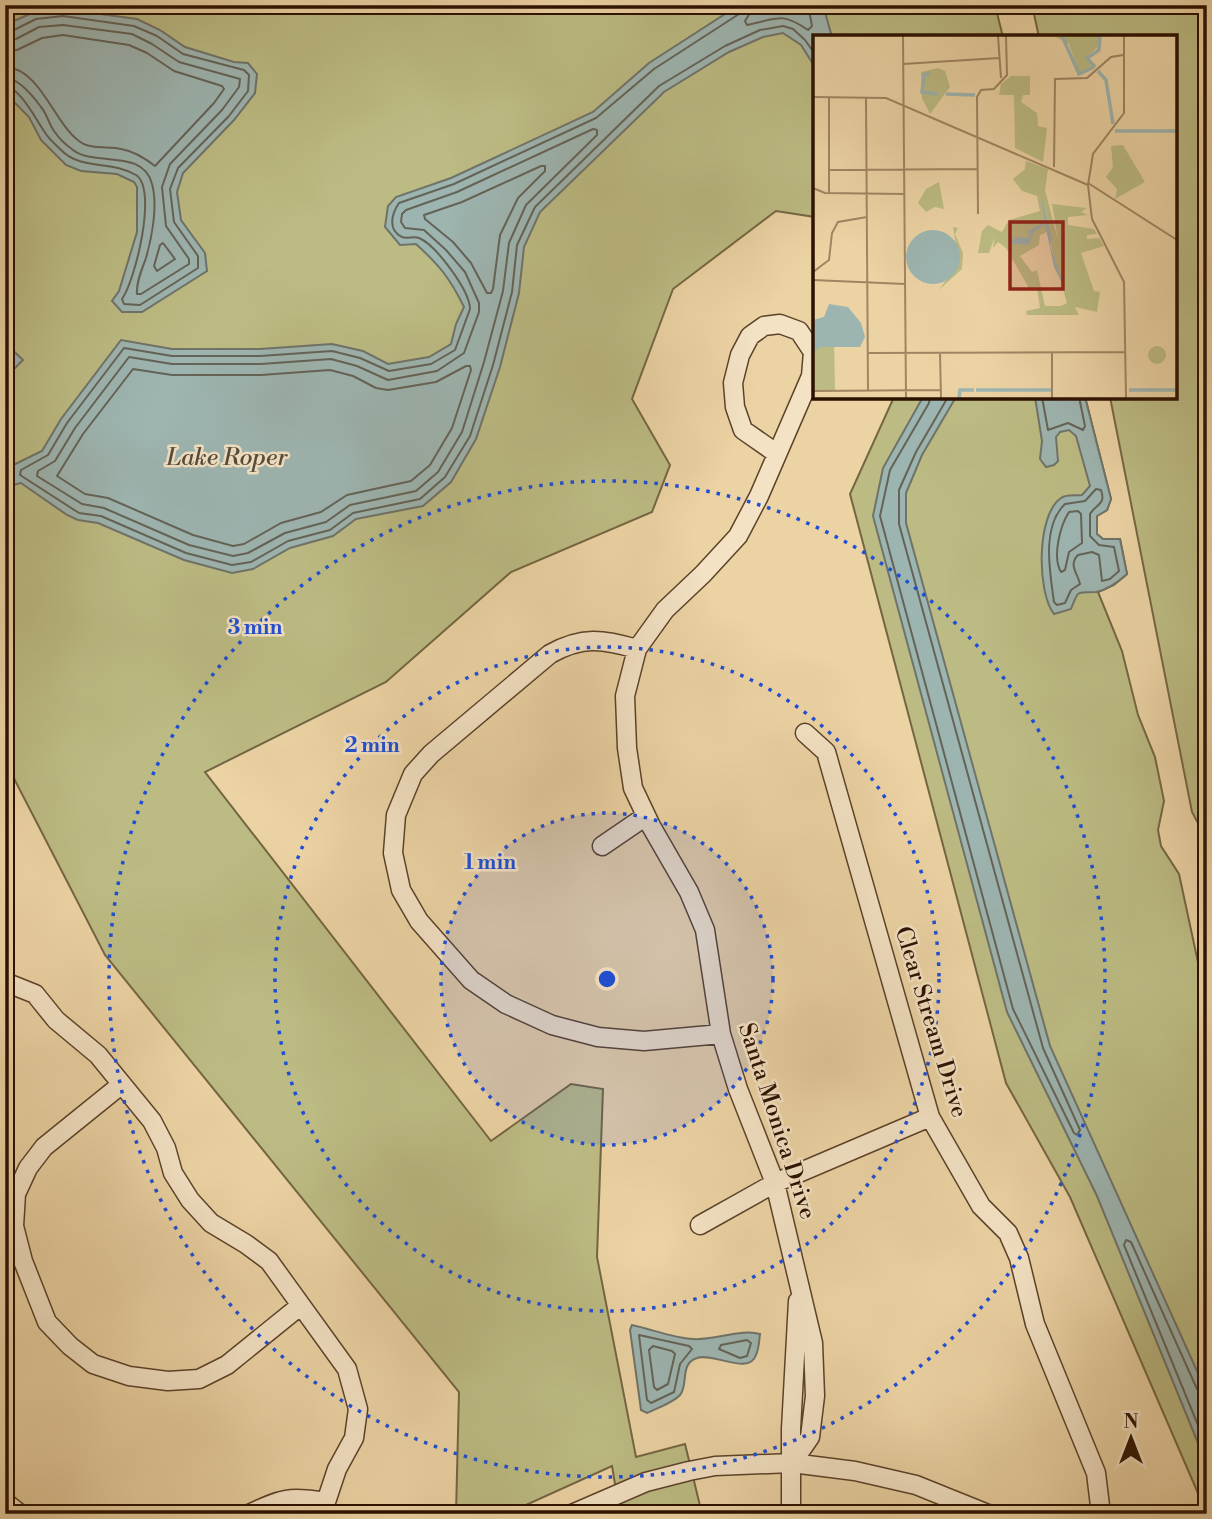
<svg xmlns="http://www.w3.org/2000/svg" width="1212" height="1519" font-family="'Libre Bodoni',serif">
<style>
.green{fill:#bcbb83;stroke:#746642;stroke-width:2}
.water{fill:#9db5b1;stroke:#6f736a;stroke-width:2}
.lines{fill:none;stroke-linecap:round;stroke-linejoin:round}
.shore{stroke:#646358;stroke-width:2}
.minor-casing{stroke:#5b4229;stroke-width:21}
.minor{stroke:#f3e2c4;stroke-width:18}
.ring{fill:none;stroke:#1d4ed8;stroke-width:3.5;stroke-dasharray:3.5 7}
.labels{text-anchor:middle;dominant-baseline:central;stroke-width:5;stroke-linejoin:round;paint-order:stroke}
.street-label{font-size:23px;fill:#2b1100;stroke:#f3e2c4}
.water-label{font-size:24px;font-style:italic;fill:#534a3e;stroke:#f3e2c4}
.inset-river{fill:none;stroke:#9db5b1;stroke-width:3.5}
.inset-road{fill:none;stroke:#9f8562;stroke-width:2}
.view{fill:#8f2418;fill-opacity:0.15;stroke:#8f2418;stroke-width:3.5}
.inset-edge{fill:none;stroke:#2b1100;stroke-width:3.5}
.centre{fill:#1d4ed8;stroke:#f3e2c4;stroke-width:3.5}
.ring-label{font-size:21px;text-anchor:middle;font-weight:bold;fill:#1d4ed8;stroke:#f3e2c4;stroke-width:5;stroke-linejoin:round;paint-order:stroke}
</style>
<rect width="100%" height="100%" fill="#ecd3a4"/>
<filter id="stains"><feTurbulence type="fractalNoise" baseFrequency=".00286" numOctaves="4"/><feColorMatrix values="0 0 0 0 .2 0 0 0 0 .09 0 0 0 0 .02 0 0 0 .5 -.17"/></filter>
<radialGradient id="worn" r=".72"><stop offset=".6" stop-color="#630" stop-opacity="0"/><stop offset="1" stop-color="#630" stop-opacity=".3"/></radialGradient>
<!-- green -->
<path class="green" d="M5 5H995L1003 37H815V217L776 211 673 289 632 399 670 465 652 512 511 572 386 682 205 772 491 1141 571 1084 603 1089 597 1257 636 1457 685 1444 702 1514H620L612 1466 506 1514H456L459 1392 105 955 5 761Z
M1032 5H1207V840L1192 812 1110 397H1175V37H1039Z
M894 397H1085L1111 499 1107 510 1097 516V534L1103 539H1120L1127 574 1114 585 1098 592 1122 651 1138 715 1155 757 1164 801 1158 830 1161 846 1179 874 1207 1004V1514L1070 1197 1006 1083 850 494Z"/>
<!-- water -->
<path class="water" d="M739 5H823L832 37H815V67L801 45 783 33 763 37 729 52 664 92 540 212 524 247 519 293 500 367 476 439 451 482 423 506 356 519 333 536 290 548 253 569 232 573 184 560 98 523 78 520 67 515 21 483 9 486 5 483V469L42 451 61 419 121 340 172 349H260L332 344 363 351 388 364 429 357 451 344 456 324 464 307C450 278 439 265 416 244L400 245 385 227 388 206 396 197 451 178 593 112 649 63Z
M63 9 137 19 160 30 185 47 234 62 248 63 257 74 255 93 234 120 183 173 177 192 181 220 205 253 207 271 142 312H122L112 301 119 291 137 232V187L134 182 117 174 81 171 66 165 41 140 29 117 11 99 5 88V25L34 12Z
M5 343 23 360 5 378Z
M923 397H956L922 455 906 493V523L1050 1046 1207 1393V1465L1097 1196 1007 1012 873 516 883 468Z
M1035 397H1085L1111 499 1107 510 1097 516V534L1103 539H1120L1127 574C1118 582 1108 590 1096 592 1077 593 1079 588 1071 609L1054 614C1037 593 1036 515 1061 498 1067 494 1075 496 1082 495L1090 486 1076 436 1069 430 1060 432 1056 437 1058 461 1054 465 1046 467 1040 459 1042 441Z
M632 1325C651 1329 673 1338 693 1339 713 1341 742 1328 760 1334 759 1341 759 1349 756 1355 749 1376 713 1352 697 1358 679 1364 689 1384 680 1395 673 1403 657 1408 647 1413L641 1410 630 1330Z"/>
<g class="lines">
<!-- shore -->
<path class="shore" d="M742 5 739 14 654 69 596 118 454 184 399 203C392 213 387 230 402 237 407 239 414 236 419 238 436 245 470 291 470 309L455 350 431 364 389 371 360 358 332 351 260 356H172L124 348 67 423 48 455 21 470 20 475 79 513 101 516 186 553 232 565 251 562 288 541 330 530 353 513 420 499 445 477 470 436 493 365 512 292 517 245 535 207 659 86 725 46 760 30 783 26 793 29 805 40 815 54
M751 5 750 13 745 21 747 25C778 19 780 11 808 30L812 26 808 5
M5 32 12 31 36 19 63 16 134 26 157 36 183 54 244 70 249 75 248 91 229 116 178 168 170 189 174 222 198 256V268L140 305 124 304 122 299C135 281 158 189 136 175 111 160 82 171 61 150 56 145 50 140 46 134 37 122 21 88 5 86
M5 40 16 39 39 27 63 25 132 34 152 44 179 62 240 79 239 87 222 110 170 164 162 187 166 226 189 259V264L141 294H137C136 282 142 269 146 258 152 237 158 205 152 184 143 148 94 167 73 150 66 145 58 137 54 131 49 124 47 114 41 107 33 96 19 78 5 78
M5 51 17 50 42 38 63 35 129 45 147 53 174 71 222 86 224 89 214 103 155 166C146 159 133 151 121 149 109 146 90 150 79 141 54 123 40 68 5 67
M593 129 597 130V135L526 205 509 243 503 291 484 362 462 432 438 472 416 491 350 505 326 522 285 533 248 553 233 556 189 545 104 508 82 504 37 476 38 471 55 461 75 428 129 357 172 364H261L331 359 357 366 388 380 437 371 464 353 479 312V303L465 272 446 250 424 230 405 228 401 222 402 214 406 210 457 192Z
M541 166H545V171L518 198 500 235 493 289 491 293H487L471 263 453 242 425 219 424 215 462 202Z
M163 243 175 259 157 271 154 266 160 245Z
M466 366H470L471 370 452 428 430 465 411 481 347 495 321 512 281 523 244 544 233 546 193 535 108 498 85 494 57 476 83 434 133 369 172 375H261L330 370 353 376 376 388 388 390 436 382Z
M930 397 929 403 890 470 880 516 1013 1009 1074 1133 1077 1135 1080 1130 1043 1048 899 524V490L916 452 948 397
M1042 397 1048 430 1068 423 1083 430 1085 426 1079 397
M1096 489 1101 490C1106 505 1097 503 1090 514V536L1099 545 1114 547 1119 571 1110 579 1102 581 1099 555 1092 552 1078 555C1068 565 1078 574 1080 584L1071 590 1065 603 1057 605 1054 602C1050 572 1041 527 1065 504L1085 501Z
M1078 511 1081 514 1082 543 1069 552 1065 570 1061 572C1052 557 1060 526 1069 512Z
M639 1335 689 1346 692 1349 680 1364 674 1392 651 1403 647 1400Z
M747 1340 751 1343 747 1356 740 1358 719 1349 721 1345Z
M653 1346 672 1351 675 1354 668 1384 657 1390 654 1387 649 1350Z
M1207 1394 1201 1393 1197 1389 1131 1242 1126 1240 1124 1245 1207 1447"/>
<defs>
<path id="minor" d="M776 453 743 430 735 407 733 383 740 355 750 336 764 326 780 324 799 331 813 352 811 376 759 496 738 536 703 574 665 610 637 649 625 696 627 748 633 788 651 826 689 892 705 930 721 1034 738 1089 775 1183 813 1343 815 1396 810 1437 792 1463
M637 649C603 639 582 636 550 654L431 754 413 774 396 815 393 853 401 890 419 921 471 980 506 1004 552 1025 598 1037 644 1041 721 1034
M805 733 826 752 930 1117 981 1206 1008 1233 1019 1258 1035 1324 1096 1473 1101 1514
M602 846 646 816
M5 982 35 994 56 1020 98 1055 152 1121 166 1148 173 1173 190 1200 211 1223 246 1244 269 1261 347 1369 358 1409 354 1438 337 1469 326 1502 325 1514
M122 1084 44 1147 28 1168 16 1194 14 1226 23 1261 47 1322 70 1346 93 1364 129 1376 168 1381 199 1379 227 1365 300 1306
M700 1225 775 1183 930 1117
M5 1502 20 1514
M249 1514C283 1498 289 1496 326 1502
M572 1514 646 1482 689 1471 715 1466 792 1463 855 1471 916 1485 988 1514
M791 1514V1429L798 1301"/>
</defs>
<!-- minor casing -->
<use href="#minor" class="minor-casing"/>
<!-- minor -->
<use href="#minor" class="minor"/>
</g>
<!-- distance rings -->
<circle cx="607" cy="979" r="166" fill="#1d4ed8" fill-opacity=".12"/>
<g class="ring">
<circle cx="607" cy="979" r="166"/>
<circle cx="607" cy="979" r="332"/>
<circle cx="607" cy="979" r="498"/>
</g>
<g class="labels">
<!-- street labels -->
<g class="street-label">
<text transform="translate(931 1022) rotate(73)">Clear Stream Drive</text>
<text transform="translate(777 1121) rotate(72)">Santa Monica Drive</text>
</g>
<!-- water labels -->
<g class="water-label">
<text x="227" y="458">Lake Roper</text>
</g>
</g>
<!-- overview -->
<g transform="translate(813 35)">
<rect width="364" height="364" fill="#ecd3a4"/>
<path d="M241 1H286V11L273 22 279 33 266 37 256 9ZM125 33 132 36 137 52 117 79 109 63 108 37ZM198 41H217V60H210L208 67 224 78 225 91 234 93 230 127 202 113 201 60H186L188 49ZM310 110 332 147 302 164 304 154 293 142 300 132 298 111ZM213 126 235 134 232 155 245 205 239 169 274 173 268 177 275 180 255 182V190L281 194 284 199 274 200V204L286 203 291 211 268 218 281 256 287 257 284 277 262 272 266 280H214L213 276 227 273 224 252 217 255 193 213 185 207 180 213 182 202 176 218H165L169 196 175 190 189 197 196 185 227 176 224 161 209 156 200 144 212 134ZM234 197 254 268 248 271H232L224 235 219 237 207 221 226 210 227 200ZM126 147 131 174 122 172 113 177 105 168 113 154ZM140 192 145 193 142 199 150 218 149 234 126 255 146 227ZM21 300 22 355H0V301ZM335 320a9 9 0 1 1 18 0a9 9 0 1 1-18 0Z" fill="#bcbb83" fill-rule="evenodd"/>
<path d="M228 161 239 204 237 210 252 254 241 232 232 189 221 197 216 210 197 208 203 202 217 203 215 196 231 187ZM93 222a27 27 0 1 1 54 0a27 27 0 1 1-54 0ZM16 269 35 272 48 288 52 302 47 312H7L0 317V285L11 282Z" fill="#9db5b1"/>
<path class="inset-river" d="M249 1 266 39 281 32M282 32 274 23 286 15 287 1M285 36 293 45 300 89M117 38 111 40 109 57 124 59M133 59 162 60M302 96H364M163 355H238M316 355H364M146 363 147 355H161"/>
<path class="inset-road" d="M90 1 93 363M185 1 188 43M311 1V78L280 119 275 150 279 184 311 247 313 363M90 29 186 23M0 62 73 63 275 150M53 62 55 355M241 132 242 44 274 43 298 22 310 20M17 135 164 134M275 148 364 205M0 153 12 158 91 159M16 159V62M165 179 164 62 168 55 181 54 194 40 193 1M0 237 16 225 19 198 25 187 54 182M0 245 92 249M239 317V363M55 318 313 317M127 318 128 363M0 356 128 355"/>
<path class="view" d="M197 187H250V254H197Z"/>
<rect width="364" height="364" class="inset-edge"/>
</g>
<circle cx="607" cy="979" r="10" class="centre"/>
<g class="ring-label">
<text x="255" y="634">3 min</text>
<text x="372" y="752">2 min</text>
<text x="490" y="869">1 min</text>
</g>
<!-- margin -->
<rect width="1212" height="1519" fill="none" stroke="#ecd3a4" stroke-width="28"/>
<rect x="7" y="7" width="1198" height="1505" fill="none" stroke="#2b1100" stroke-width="3.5"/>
<rect x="14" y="14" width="1184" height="1491" fill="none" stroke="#2b1100" stroke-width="2"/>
<!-- north arrow -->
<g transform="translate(1131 1438)" stroke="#f3e2c4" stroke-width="5" paint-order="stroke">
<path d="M0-5L12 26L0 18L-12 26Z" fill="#2b1100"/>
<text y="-10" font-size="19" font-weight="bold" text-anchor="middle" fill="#2b1100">N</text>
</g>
<rect width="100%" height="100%" filter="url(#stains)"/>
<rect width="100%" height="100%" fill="url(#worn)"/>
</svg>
